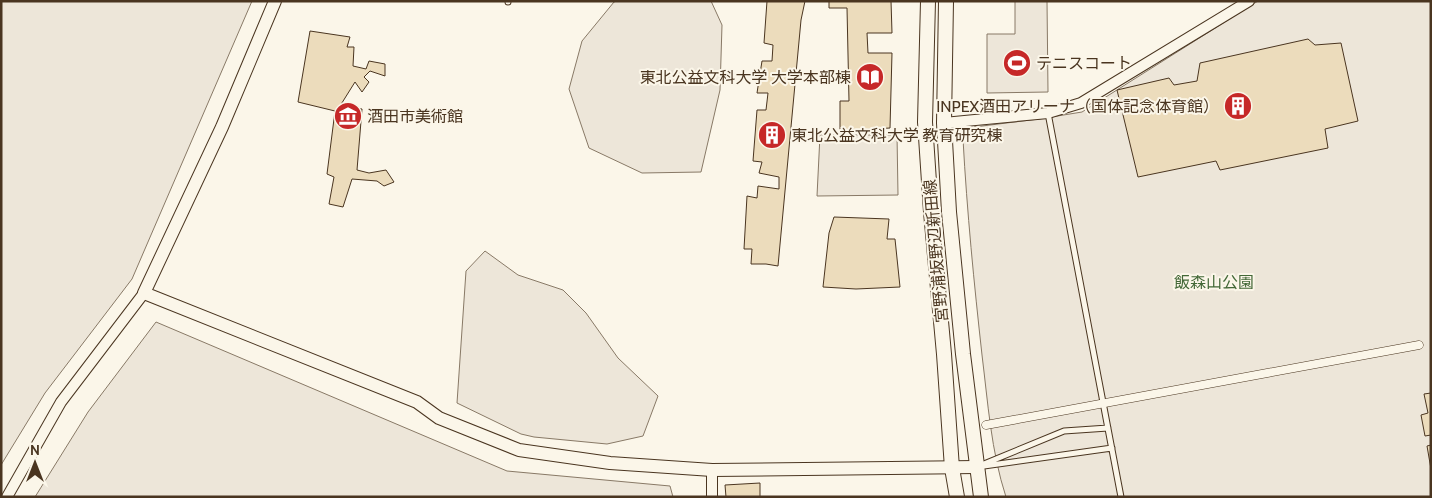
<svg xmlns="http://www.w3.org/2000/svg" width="1432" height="498" font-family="Cabin,'Noto Sans JP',sans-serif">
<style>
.green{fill:#ede6d9;stroke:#887966}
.building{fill:#ecdcbc;stroke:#4a3520}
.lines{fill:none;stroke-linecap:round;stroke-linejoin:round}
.service-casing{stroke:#4a3520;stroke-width:7}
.pedestrian-casing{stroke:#4a3520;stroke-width:9}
.minor-casing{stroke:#4a3520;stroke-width:12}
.tertiary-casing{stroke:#4a3520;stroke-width:14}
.secondary-casing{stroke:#4a3520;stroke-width:16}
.service{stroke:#fbf6e9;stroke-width:5}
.pedestrian{stroke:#fbf6e9;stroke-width:8}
.minor{stroke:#fbf6e9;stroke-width:10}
.tertiary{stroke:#fbf6e9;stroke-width:12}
.secondary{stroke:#fbf6e9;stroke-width:14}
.labels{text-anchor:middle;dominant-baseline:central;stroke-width:4;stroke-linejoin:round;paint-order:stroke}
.poi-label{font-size:16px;fill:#4a3520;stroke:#fbf6e9;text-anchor:start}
.street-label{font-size:16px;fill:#4a3520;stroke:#fbf6e9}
.park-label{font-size:16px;fill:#436837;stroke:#fbf6e9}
</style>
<rect width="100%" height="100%" fill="#fbf6e9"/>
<!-- green -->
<path class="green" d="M1 1H252L132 279 45 393 1 465Z
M617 1H711L722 25 720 90 701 172 642 173 589 148 569 89 582 41 614 2Z
M1015 1H1047L1048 92 987 93V34H1015Z
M1258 1H1431V497H1006C991 451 988 403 982 355 974 283 967 212 963 139L974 127 1039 119 1082 112Z
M820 135H897L898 195 817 196Z
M485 251 518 275 563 290 586 313 618 358 658 396 643 436 607 444 534 437 521 434 457 403 466 271Z
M156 322 507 471 670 486 673 497H35L88 412Z"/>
<!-- building -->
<path class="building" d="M767 1H805L801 20 778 266 766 264H751L752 249H744L747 196 757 198 758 186 779 189V177L759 173 762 162 753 161 757 110H766L768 93H757L762 61H772L773 45 764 43Z
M829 1H891L892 33H867L868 53H892L890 128 840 131V101H849L847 8H829Z
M310 31 350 37 347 47H354L353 66 366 69 369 61 385 64V76L370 71 364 77 369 82 362 92 355 82 340 106 362 109 357 170 369 173 386 170 394 182 384 186 377 181 352 179 343 207 329 204 334 177 327 174 335 111 298 102Z
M1308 39 1315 45 1341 43 1358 121 1325 129 1328 148 1220 170 1216 161 1138 177 1117 90 1169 78 1174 85 1197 81 1200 63Z
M834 217 889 219 887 239H895L900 287 856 289 823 287 829 233Z
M1431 393V435L1425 436 1421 415 1428 413 1424 394Z
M1431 445V469L1427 446Z
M760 483V497H726L725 485Z"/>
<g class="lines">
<defs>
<path id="service" d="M508 2V1
M1048 113 1121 497
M979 466 1064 431 1108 428
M984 466 1112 448"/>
<path id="pedestrian" d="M986 425 1419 345"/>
<path id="minor" d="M944 123 1048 113 1081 103 1249 1
M7 497 61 402 144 293
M712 497V470"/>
<path id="tertiary" d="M275 1 222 127 144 293 417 402 439 418 519 450 610 463 712 470 976 467"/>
<path id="secondary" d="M928 1 925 122 931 212 944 354 952 468 957 497
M946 1 944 123 949 212 963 354 981 497"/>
</defs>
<!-- service casing -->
<use href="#service" class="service-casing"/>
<!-- pedestrian casing -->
<use href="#pedestrian" class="pedestrian-casing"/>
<!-- minor casing -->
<use href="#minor" class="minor-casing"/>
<!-- tertiary casing -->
<use href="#tertiary" class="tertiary-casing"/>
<!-- secondary casing -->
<use href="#secondary" class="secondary-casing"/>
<!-- service -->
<use href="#service" class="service"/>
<!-- pedestrian -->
<use href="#pedestrian" class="pedestrian"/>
<!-- minor -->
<use href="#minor" class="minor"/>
<!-- tertiary -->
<use href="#tertiary" class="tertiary"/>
<!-- secondary -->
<use href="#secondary" class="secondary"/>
</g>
<!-- icons -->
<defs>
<symbol id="stadium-disc" viewBox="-11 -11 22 22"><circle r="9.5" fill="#c62828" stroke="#fbf6e9"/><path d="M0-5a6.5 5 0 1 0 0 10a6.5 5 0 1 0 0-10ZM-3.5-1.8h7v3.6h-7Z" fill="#fff"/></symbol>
<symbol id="library-disc" viewBox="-11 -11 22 22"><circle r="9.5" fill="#c62828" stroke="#fbf6e9"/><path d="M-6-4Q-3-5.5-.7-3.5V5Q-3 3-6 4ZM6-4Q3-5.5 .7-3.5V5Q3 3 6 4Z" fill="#fff"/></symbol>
<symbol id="building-disc" viewBox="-11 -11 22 22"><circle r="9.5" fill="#c62828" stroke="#fbf6e9"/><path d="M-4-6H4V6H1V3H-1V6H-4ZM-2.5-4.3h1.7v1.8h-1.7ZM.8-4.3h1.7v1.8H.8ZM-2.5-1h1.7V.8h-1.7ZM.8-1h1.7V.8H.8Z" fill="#fff"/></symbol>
<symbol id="museum-disc" viewBox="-11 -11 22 22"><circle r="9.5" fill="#c62828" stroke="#fbf6e9"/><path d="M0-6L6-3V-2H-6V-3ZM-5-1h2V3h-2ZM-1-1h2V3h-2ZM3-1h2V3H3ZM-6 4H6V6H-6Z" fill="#fff"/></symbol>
</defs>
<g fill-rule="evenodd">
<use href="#stadium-disc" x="1001" y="47" width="32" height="32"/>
<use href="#library-disc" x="854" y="61" width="32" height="32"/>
<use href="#building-disc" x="1222" y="90" width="32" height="32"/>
<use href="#museum-disc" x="332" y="100" width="32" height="32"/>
<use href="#building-disc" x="756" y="119" width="32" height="32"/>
</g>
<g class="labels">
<!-- poi labels -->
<g class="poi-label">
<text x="1036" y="63">テニスコート</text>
<text x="851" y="77" text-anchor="end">東北公益文科大学 大学本部棟</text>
<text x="1219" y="106" text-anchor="end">INPEX酒田アリーナ（国体記念体育館）</text>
<text x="367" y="116">酒田市美術館</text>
<text x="791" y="135">東北公益文科大学 教育研究棟</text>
</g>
<!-- street labels -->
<g class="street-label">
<text transform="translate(936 251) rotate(-95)">宮野浦坂野辺新田線</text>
</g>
<!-- park labels -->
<g class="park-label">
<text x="1214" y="282">飯森山公園</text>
</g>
</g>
<!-- border -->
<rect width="1432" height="498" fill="none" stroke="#4a3520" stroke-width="5"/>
<!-- north arrow -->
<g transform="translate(35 463)" stroke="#fbf6e9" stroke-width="4" paint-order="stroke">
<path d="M0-4L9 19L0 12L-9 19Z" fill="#4a3520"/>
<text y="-8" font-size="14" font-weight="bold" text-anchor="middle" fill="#4a3520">N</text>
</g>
</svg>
